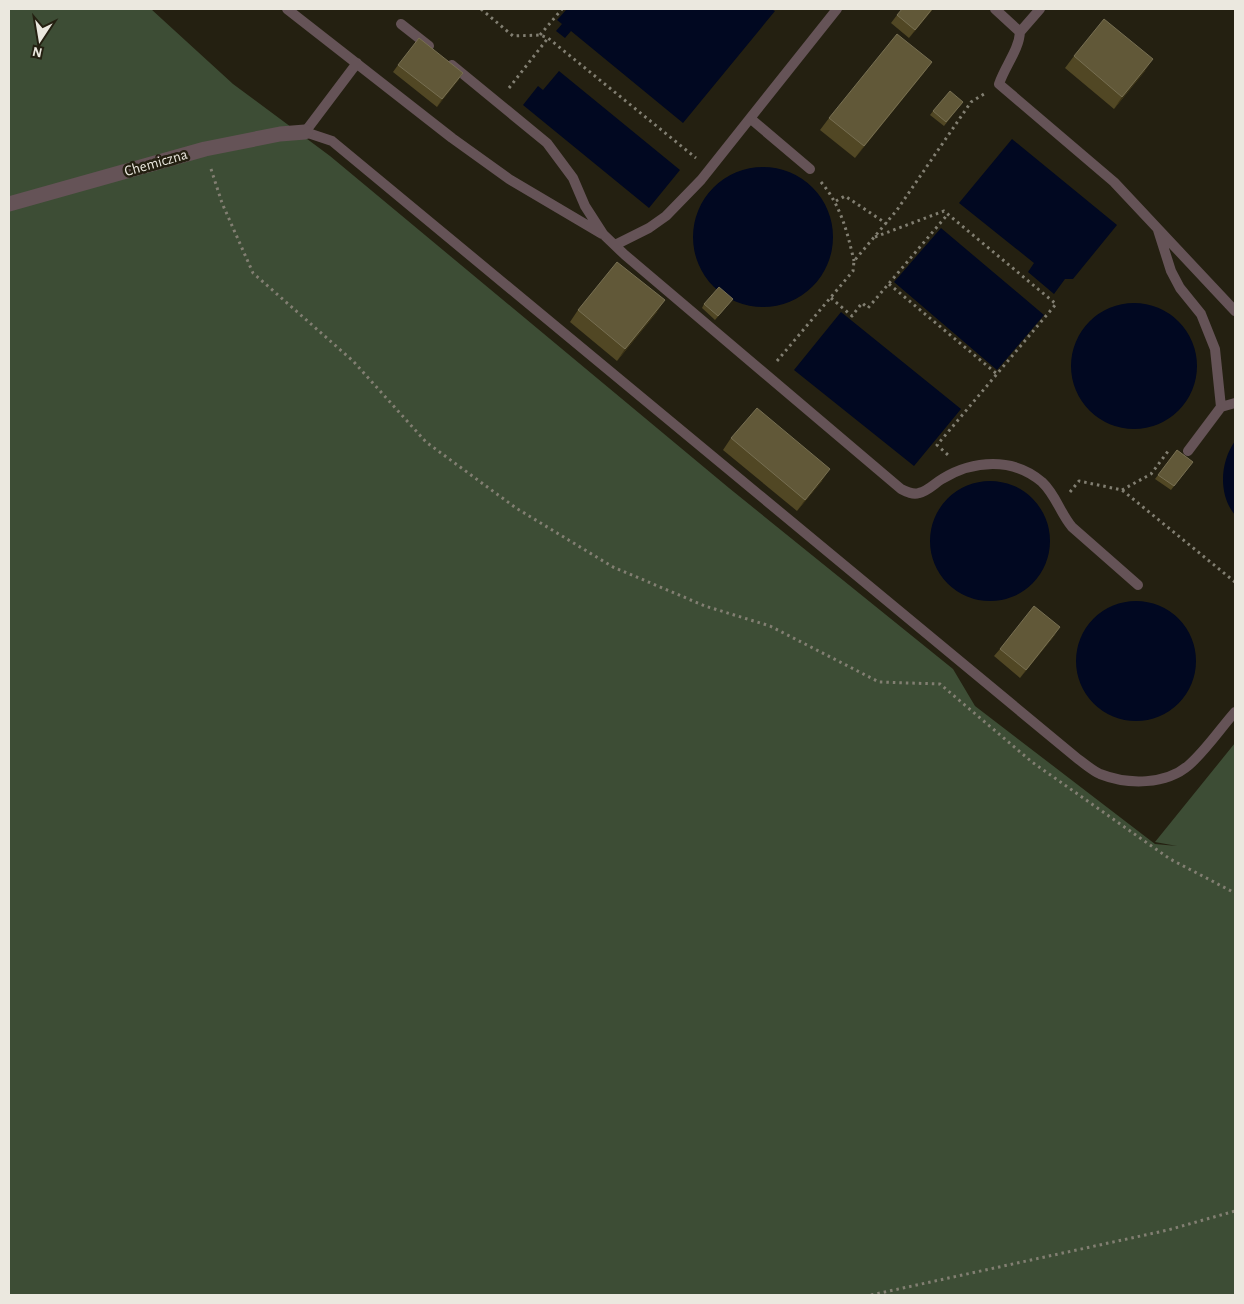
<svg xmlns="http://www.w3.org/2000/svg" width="1244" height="1304" font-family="'Alegreya Sans',sans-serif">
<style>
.green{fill:#3d4d35}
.water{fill:#010821}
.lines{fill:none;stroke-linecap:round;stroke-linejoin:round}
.path{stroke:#827f72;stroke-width:3;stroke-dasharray:2.5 4;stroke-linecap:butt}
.lane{stroke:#655357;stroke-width:10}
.street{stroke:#655357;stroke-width:15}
.wall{fill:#514724}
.shaded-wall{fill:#383014}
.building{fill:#615838;stroke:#776f52}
.labels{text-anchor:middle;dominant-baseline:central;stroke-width:5;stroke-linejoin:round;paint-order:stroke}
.street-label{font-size:15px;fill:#ebe8df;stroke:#242011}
</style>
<rect width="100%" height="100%" fill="#242011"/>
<!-- green -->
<path class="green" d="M9 9H151L233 84 330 156 729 488 953 669 975 706 1155 844 1177 846 1155 842 1235 743V1295H9Z"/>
<!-- water -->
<path class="water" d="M567 9H771L775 11 683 123 571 31 565 38 556 31 562 24 557 20Z
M559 71 680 170 649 208 523 105 538 86 543 90Z
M1012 139 1117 225 1073 279H1065L1054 294 1028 272 1034 263 959 203Z
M693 237a70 70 0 1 1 140 0a70 70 0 1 1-140 0Z
M941 228 1044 315 997 370 894 282Z
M1071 366a63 63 0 1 1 126 0a63 63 0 1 1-126 0Z
M841 312 961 409 914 466 794 370Z
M1235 441V515C1218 495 1220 462 1235 441Z
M930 541a60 60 0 1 1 120 0a60 60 0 1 1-120 0Z
M1076 661a60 60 0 1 1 120 0a60 60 0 1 1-120 0Z"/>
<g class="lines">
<!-- path -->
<path class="path" d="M481 9 513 36 540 35 548 38 696 158
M540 35 562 9
M509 88 548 38
M211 169 222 203 253 273 353 361 426 442 516 508 613 567 705 606 770 626 879 682 940 684 1032 762 1170 859 1235 893
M821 182C841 206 847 231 854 261
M836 201 845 196 887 224
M875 237 944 211 1056 304 937 445 948 455
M889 284 997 374
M831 298 852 316 862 303 868 308 948 214
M777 361 853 271 854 261 897 210 971 102 984 94
M1122 490 1151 474 1169 450
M1070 492 1079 481 1122 490 1235 582
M871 1295 1168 1230 1235 1211"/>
<!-- lane -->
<path class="lane" d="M287 9 452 138 509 179 602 234
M995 9 1020 32C1019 50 1005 66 999 84L1114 182 1235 311
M401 24 429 46
M1020 32 1040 9
M357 63 305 132 332 141 1078 759C1085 764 1093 771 1100 774 1128 785 1166 785 1189 765 1206 750 1220 729 1235 712
M452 65 547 143 573 178 585 206 603 234 625 255 901 489C907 492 913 495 919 493 928 491 935 483 942 479 973 460 1013 457 1042 482 1056 495 1060 513 1072 527L1138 585
M751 119 810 169
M1158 230 1171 271 1180 288 1201 314 1215 349 1221 407
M615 245 649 228 666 216 701 180 837 9
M1188 451 1221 407 1235 403"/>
<!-- street -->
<path class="street" d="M9 204 205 149 280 134 305 132"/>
</g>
<!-- wall -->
<path class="wall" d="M933 9 909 38 891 23 897 15Z
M1074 56 1145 71 1114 109 1065 68Z
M932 62 923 74 855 158 820 130 829 118Z
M398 65 463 73 437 107 393 72Z
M963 102 944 126 930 115 933 111Z
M733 299 715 320 702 308 704 304Z
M578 310 657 312 617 361 570 322Z
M731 438 822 481 797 511 723 450Z
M1177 450 1193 462 1171 490 1155 479Z
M1055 635 1020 678 994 656 1000 649Z"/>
<!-- shaded-wall -->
<path class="shaded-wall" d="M933 9 930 13 909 38 915 30Z
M1153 59 1145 71 1114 109 1122 97Z
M932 62 923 74 855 158 864 146Z
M463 73 458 81 437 107 442 99Z
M665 300 657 312 617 361 625 349Z
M830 469 822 481 797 511 805 500Z
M1060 627 1055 635 1020 678 1026 670Z"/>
<!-- building -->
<path class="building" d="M902 9H932L915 30 897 15Z
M1104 19 1153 59 1122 97 1074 56Z
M897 34 932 62 864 146 829 118Z
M419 38 463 73 442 99 398 65Z
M950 91 963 102 946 122 933 111Z
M617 262 665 300 625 349 578 310Z
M719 287 733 299 718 316 704 304Z
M757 408 830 469 805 500 731 438Z
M1177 450 1193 462 1174 486 1158 475Z
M1034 606 1060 627 1026 670 1000 649Z"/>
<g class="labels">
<!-- street labels -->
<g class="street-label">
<text transform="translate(156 163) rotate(-16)">Chemiczna</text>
</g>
</g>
<!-- border -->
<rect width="1244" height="1304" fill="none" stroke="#ebe8df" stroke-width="20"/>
<!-- north arrow -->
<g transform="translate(40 40) rotate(192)" stroke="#242011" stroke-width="4" paint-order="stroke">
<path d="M0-4L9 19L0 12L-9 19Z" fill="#ebe8df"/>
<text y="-8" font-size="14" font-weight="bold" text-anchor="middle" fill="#ebe8df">N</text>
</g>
</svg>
